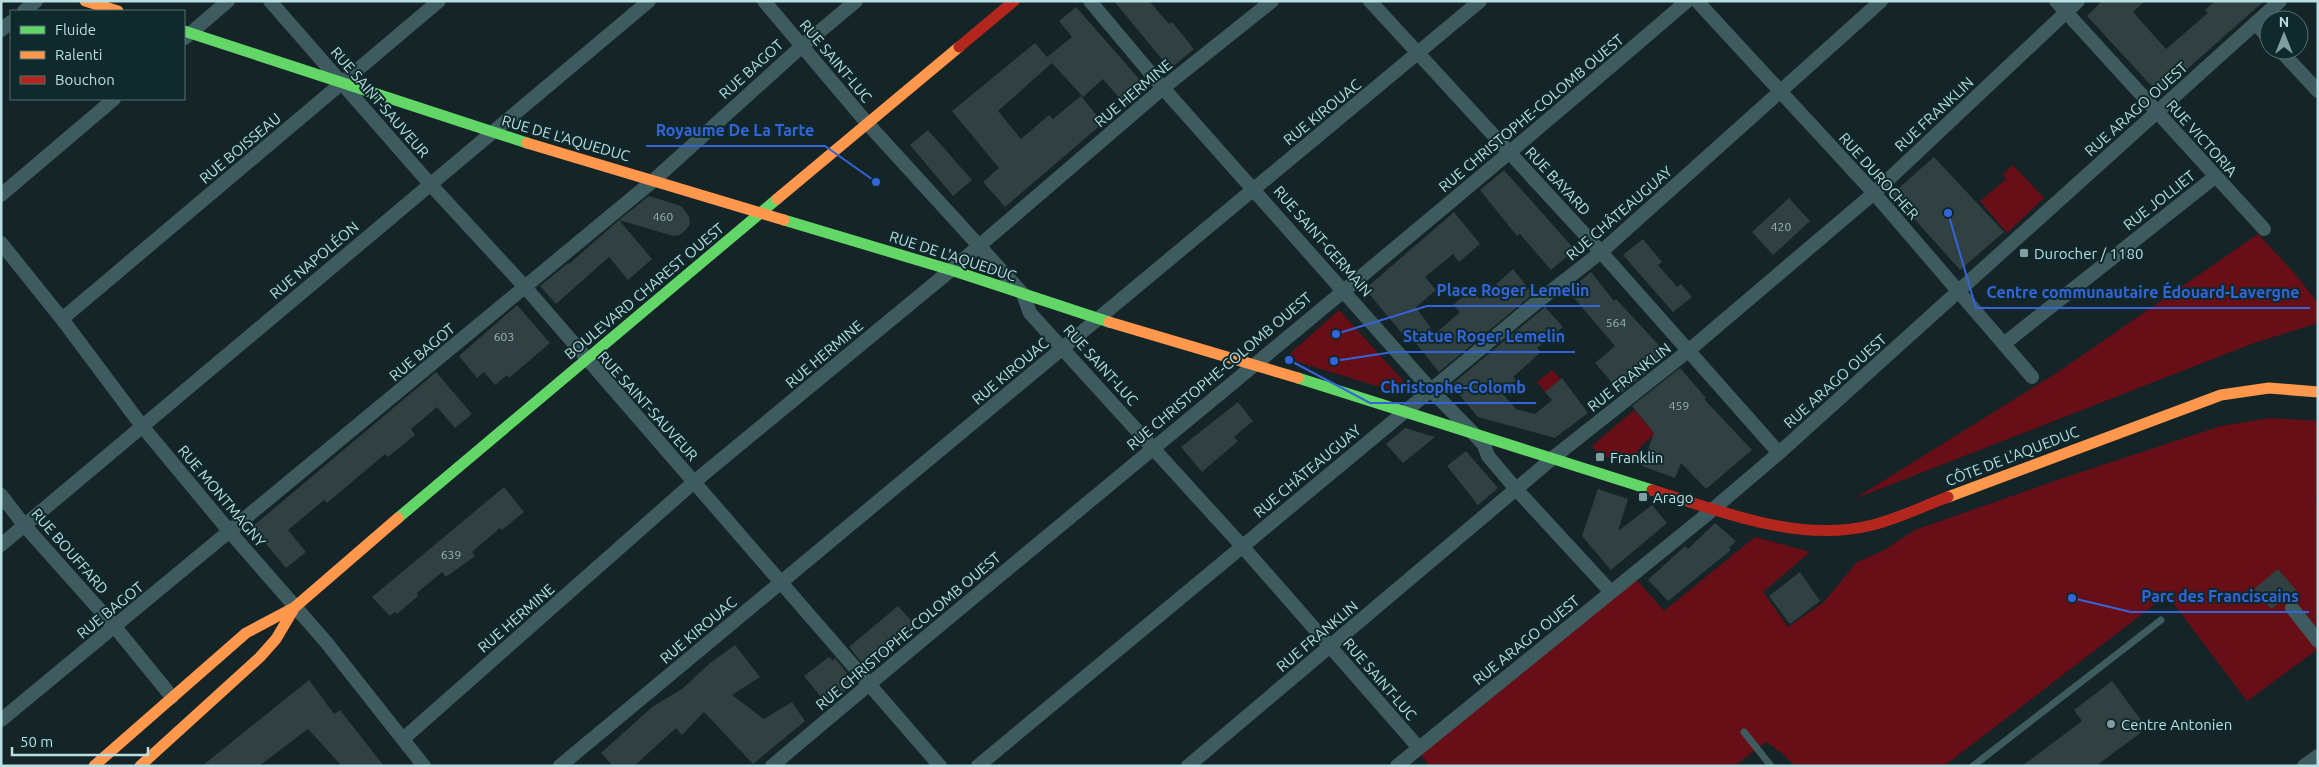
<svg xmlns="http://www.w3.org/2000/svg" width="2319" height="767" font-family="Ubuntu,sans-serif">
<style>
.green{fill:#680e17}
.building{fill:#314040}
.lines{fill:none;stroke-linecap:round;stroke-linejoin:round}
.lane{stroke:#3e5c5f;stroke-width:7}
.street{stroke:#3e5c5f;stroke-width:14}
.fast{stroke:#63d668;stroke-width:11}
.slow{stroke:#ff974d;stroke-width:11}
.jam{stroke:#b3261e;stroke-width:11}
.poi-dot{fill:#809ea1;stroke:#0f292c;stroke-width:2}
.labels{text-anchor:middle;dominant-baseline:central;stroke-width:4;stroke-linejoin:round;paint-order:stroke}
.number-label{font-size:12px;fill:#97b7ba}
.street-label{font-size:15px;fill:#b9dfe3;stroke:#0f292c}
.poi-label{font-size:15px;fill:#b9dfe3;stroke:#0f292c;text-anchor:start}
.leader{fill:none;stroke:#3464da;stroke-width:2}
.callout-dot{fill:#3464da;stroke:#0f292c;stroke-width:2}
.callout-label{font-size:16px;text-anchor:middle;font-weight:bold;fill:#3464da;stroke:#0f292c;stroke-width:4;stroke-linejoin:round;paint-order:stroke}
</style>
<rect width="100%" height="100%" fill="#152426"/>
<!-- green -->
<path class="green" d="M2013 165 2044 198 2007 233 1980 201 2006 179 2003 174Z
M2258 234 2296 275 2318 303V323L2254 343 1854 499 2058 372Z
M1339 310 1406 384 1403 394 1285 358Z
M1552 370 1561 379 1545 392 1537 382Z
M1634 410 1655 434 1643 444 1629 463 1598 454 1592 446Z
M2270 418 2318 421V497L2315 499 2318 502V649L2247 701 2167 595 1944 766H1795L1782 753 1766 742 1734 766H1429L1421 755 1636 579 1664 611 1755 537 1810 552 1763 592 1788 627 1824 602 1857 562 1881 552 1915 530 2066 477 2221 426Z"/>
<!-- building -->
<path class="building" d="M1114 1H1149L1169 24 1172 22 1194 49 1170 69Z
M2102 1H2145L2133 12 2166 49 2208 13 2205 10 2215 1H2264L2159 94 2087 16Z
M1076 7 1147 88 1126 106 1103 79 1083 97 1052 63 998 111 1021 139 1049 115 1053 119 1081 96 1103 123 1005 207 983 182 999 168 952 111 1035 43 1047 57 1072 37 1059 21Z
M928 130 972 180 953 196 910 145Z
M1934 157 2004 232 1960 270 1892 194Z
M1504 170 1575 250 1551 270 1520 234 1517 236 1480 190Z
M649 196 681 206 689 216 690 224 686 230 680 235 673 236 619 220Z
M1789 198 1810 221 1773 255 1752 232Z
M1454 212 1480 244 1459 262 1453 254 1425 277 1436 290 1416 307 1435 334 1460 312 1453 305 1472 289 1480 299 1513 269 1533 294 1439 372 1413 340 1410 343 1365 289Z
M619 220 652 259 628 280 609 257 556 304 540 286 568 263 569 264Z
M1643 239 1662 262 1658 265 1677 287 1681 284 1692 297 1673 312 1623 255Z
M1591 272 1614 301 1616 299 1668 355 1621 393 1595 363 1615 346 1568 291Z
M517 305 550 343 509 378 507 375 495 385 484 372 477 378 459 356Z
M1545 307 1563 327 1537 348 1541 352 1513 377 1516 380 1501 392 1516 409 1535 414 1552 400 1545 392 1562 378 1588 413 1555 438 1478 417 1451 385Z
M1680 368 1706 398 1704 399 1752 450 1706 489 1681 463 1675 478 1642 466 1654 433 1632 406Z
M436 372 472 414 455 428 437 407 411 429 415 435 388 457 385 454 327 503 324 500 288 530 306 552 286 568 252 527Z
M1238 402 1253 421 1234 437 1238 441 1202 472 1181 447Z
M1405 428 1435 437 1403 463 1386 444Z
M1466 451 1498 488 1478 505 1447 466Z
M504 487 524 512 502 530 500 528 472 552 475 556 446 577 442 572 417 593 418 596 397 614 395 612 390 616 372 597Z
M1598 489 1628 499 1618 531 1652 505 1667 523 1611 570 1582 536Z
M1715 523 1736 541 1729 548 1731 550 1668 601 1648 580 1685 546 1688 549Z
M2278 569 2296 590 2271 609 2254 589Z
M1800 572 1820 601 1790 624 1769 596Z
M898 606 916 626 866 668 849 647Z
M735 645 760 677 732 695 764 719 792 702 805 721 753 764 704 712 682 735 676 728 634 766H613L601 753 652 707 682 689 710 663Z
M829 657 833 661 835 658 854 682 829 707 804 676Z
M309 680 334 714 340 710 384 766H342L308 729 259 766H202Z
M2112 681 2147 728 2096 766H2022L2082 721 2074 710Z"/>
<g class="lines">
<!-- lane -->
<path class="lane" d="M1744 732 1771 766
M1973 766 2161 620"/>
<!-- street -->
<path class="street" d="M270 1 430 184 525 287 940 766
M764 1 867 123 1023 294 1030 313 1242 546 1419 748
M1090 1 1163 88 1431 390 1475 435 1484 445 1488 456 1516 489 1611 592
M1370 1 1601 252 1779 453
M1697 1 1874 193 2032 377
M2056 1 2264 229
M24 11 36 1
M2255 23 2269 38
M1 30 11 22
M185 38 228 1
M2280 50 2318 91
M1 195 114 99
M1 243 62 319 142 426 230 532 326 642 424 766
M62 319 439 1
M2005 343 2216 176
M1 495 24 525 115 627 172 697
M1 545 649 1
M2292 608 2318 641
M1 720 654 180 802 46 856 1
M403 739 694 482 951 270 1163 88 1272 1
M560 766 1480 1
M772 766C1076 509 1386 261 1687 1
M978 766 1532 306 1601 252 1881 1
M1188 766 1554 457 1688 351 1874 193 2078 1
M1397 766 1705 516 1779 453 2280 1
M2304 766 2318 756"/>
<!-- fast -->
<path class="fast" d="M184 31 527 143
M784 220 951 270 1109 322
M1298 378 1652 490
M398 518 777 199"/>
<!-- slow -->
<path class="slow" d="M85 1 118 11
M527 143 784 220
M777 199 959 47
M1109 322 1298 378
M1948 497 2221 395 2269 388 2318 392
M94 766 246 633 295 607 398 518
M140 766 260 657 276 639 295 607"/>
<!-- jam -->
<path class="jam" d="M959 47 1014 1
M1652 490C1721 511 1800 544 1872 525 1898 519 1923 506 1948 497"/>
</g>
<!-- markers -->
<g class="poi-dot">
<rect x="2019" y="248" width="10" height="10" rx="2.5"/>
<rect x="1595" y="452" width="10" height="10" rx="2.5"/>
<rect x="1638" y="492" width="10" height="10" rx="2.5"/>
<circle cx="2111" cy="724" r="5"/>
</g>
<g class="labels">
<!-- number labels -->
<g class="number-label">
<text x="663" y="216">460</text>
<text x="1781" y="226">420</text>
<text x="1616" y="322">564</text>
<text x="504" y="336">603</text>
<text x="1679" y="405">459</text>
<text x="451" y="554">639</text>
</g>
<!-- street labels -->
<g class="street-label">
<text transform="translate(836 61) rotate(50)">RUE SAINT-LUC</text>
<text transform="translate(751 69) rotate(-42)">RUE BAGOT</text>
<text transform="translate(1133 93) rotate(-40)">RUE HERMINE</text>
<text transform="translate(380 102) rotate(49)">RUE SAINT-SAUVEUR</text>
<text transform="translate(2136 109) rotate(-42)">RUE ARAGO OUEST</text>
<text transform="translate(1322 112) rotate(-39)">RUE KIROUAC</text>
<text transform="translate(1531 113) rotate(-40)">RUE CHRISTOPHE-COLOMB OUEST</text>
<text transform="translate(1934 114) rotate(-43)">RUE FRANKLIN</text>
<text transform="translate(566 138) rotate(16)">RUE DE L'AQUEDUC</text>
<text transform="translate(2202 138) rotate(48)">RUE VICTORIA</text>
<text transform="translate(240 148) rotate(-40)">RUE BOISSEAU</text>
<text transform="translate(1879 176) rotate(48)">RUE DUROCHER</text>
<text transform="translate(1558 181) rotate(47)">RUE BAYARD</text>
<text transform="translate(2159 200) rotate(-38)">RUE JOLLIET</text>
<text transform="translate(1619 213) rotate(-41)">RUE CHÂTEAUGUAY</text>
<text transform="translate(1323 241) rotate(49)">RUE SAINT-GERMAIN</text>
<text transform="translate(953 256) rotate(18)">RUE DE L'AQUEDUC</text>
<text transform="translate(314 260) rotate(-40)">RUE NAPOLÉON</text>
<text transform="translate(644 291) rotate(-40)">BOULEVARD CHAREST OUEST</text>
<text transform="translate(422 352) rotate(-40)">RUE BAGOT</text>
<text transform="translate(824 354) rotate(-40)">RUE HERMINE</text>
<text transform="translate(1101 365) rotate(48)">RUE SAINT-LUC</text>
<text transform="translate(1010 371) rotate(-40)">RUE KIROUAC</text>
<text transform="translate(1219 371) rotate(-40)">RUE CHRISTOPHE-COLOMB OUEST</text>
<text transform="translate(1629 377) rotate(-38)">RUE FRANKLIN</text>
<text transform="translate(1835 381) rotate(-42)">RUE ARAGO OUEST</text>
<text transform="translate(648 406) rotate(48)">RUE SAINT-SAUVEUR</text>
<text transform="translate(2012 456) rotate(-21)">CÔTE DE L'AQUEDUC</text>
<text transform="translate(1307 471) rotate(-40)">RUE CHÂTEAUGUAY</text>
<text transform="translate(222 496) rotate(50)">RUE MONTMAGNY</text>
<text transform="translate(70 551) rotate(49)">RUE BOUFFARD</text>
<text transform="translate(110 610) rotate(-39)">RUE BAGOT</text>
<text transform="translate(516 618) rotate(-41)">RUE HERMINE</text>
<text transform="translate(698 630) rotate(-40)">RUE KIROUAC</text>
<text transform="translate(908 631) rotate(-40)">RUE CHRISTOPHE-COLOMB OUEST</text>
<text transform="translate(1317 636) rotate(-40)">RUE FRANKLIN</text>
<text transform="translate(1526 640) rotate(-39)">RUE ARAGO OUEST</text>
<text transform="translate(1380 679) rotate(49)">RUE SAINT-LUC</text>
</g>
<!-- poi labels -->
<g class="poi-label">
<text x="2034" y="253">Durocher / 1180</text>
<text x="1610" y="457">Franklin</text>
<text x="1653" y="497">Arago</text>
<text x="2121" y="724">Centre Antonien</text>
</g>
</g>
<!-- callouts -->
<path class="leader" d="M876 182L825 146H646M1336 334L1427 306H1600M1948 213L1976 308H2310M1334 361L1393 352H1575M1289 360L1370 403H1536M2072 598L2131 612H2309"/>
<g class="callout-dot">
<circle cx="876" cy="182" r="5"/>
<circle cx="1336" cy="334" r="5"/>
<circle cx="1948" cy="213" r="5"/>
<circle cx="1334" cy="361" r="5"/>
<circle cx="1289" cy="360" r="5"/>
<circle cx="2072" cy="598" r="5"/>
</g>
<g class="callout-label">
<text x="735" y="136">Royaume De La Tarte</text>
<text x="1513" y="296">Place Roger Lemelin</text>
<text x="2143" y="298">Centre communautaire Édouard-Lavergne</text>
<text x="1484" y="342">Statue Roger Lemelin</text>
<text x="1453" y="393">Christophe-Colomb</text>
<text x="2220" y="602">Parc des Franciscains</text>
</g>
<!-- border -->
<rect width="2319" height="767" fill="none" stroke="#b9dfe3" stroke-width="5"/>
<!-- legend -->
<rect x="10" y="10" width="175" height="90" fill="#0f292c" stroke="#537275"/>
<rect x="20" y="26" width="25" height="8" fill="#63d668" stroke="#537275"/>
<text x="55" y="35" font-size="15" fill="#b9dfe3">Fluide</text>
<rect x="20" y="51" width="25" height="8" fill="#ff974d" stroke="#537275"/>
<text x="55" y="60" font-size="15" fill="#b9dfe3">Ralenti</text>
<rect x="20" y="76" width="25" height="8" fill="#b3261e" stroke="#537275"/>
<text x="55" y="85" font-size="15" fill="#b9dfe3">Bouchon</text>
<!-- north arrow -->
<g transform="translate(2284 35)"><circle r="24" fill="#0f292c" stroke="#537275"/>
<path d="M0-4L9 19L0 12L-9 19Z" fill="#809ea1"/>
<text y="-8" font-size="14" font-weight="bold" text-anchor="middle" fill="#b9dfe3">N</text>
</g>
<!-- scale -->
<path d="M12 747v8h136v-8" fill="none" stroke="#b9dfe3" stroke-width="2.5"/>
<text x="20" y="747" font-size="15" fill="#b9dfe3" stroke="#0f292c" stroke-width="4" paint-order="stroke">50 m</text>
</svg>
